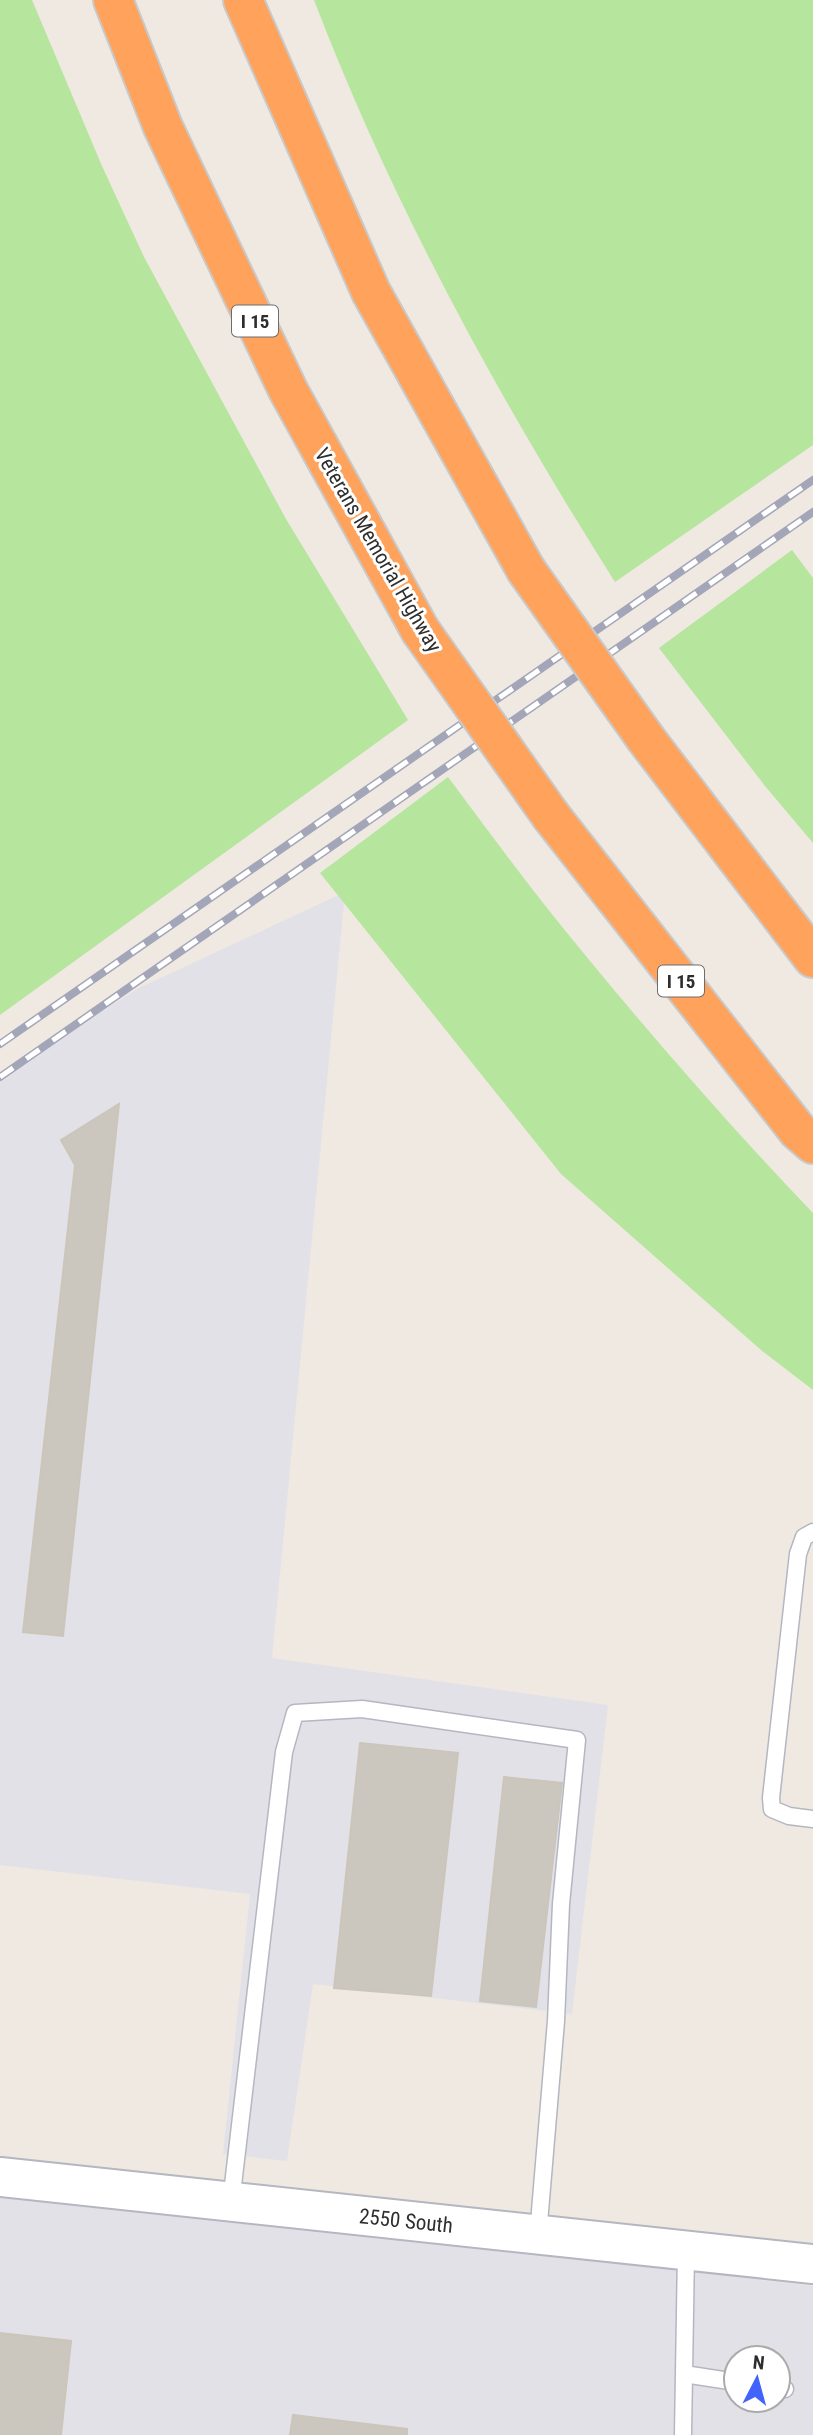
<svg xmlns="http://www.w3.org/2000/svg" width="813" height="2435" font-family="'Roboto Condensed',sans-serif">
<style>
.industrial{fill:#e3e1e8;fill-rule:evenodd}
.green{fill:#b6e59e}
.building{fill:#cbc7bf;stroke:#cbc5ba;stroke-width:2}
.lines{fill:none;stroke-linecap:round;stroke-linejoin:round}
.service-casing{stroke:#b4b7c1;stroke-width:19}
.secondary-casing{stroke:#b4b7c1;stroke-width:42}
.motorway-casing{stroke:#c9c9c9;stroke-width:42}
.service{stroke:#fff;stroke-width:16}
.secondary{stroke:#fff;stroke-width:38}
.motorway{stroke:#ffa35c;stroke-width:38}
.rail-casing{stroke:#a3a6b8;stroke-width:8}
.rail{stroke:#fff;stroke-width:5;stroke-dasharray:16;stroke-linecap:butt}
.motorway-bridge-casing{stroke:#c9c9c9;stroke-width:42;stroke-linecap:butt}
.motorway-bridge{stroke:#ffa35c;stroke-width:38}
.labels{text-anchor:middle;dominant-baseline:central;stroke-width:6;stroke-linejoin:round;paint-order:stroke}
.shield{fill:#fff;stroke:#6d6d6d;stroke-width:2}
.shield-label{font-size:19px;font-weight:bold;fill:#2e2e2e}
.street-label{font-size:21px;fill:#2e2e2e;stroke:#fff}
</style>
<rect width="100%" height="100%" fill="#efe9e1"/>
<!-- industrial -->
<path class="industrial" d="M345 892 272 1658 608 1705 572 2014 313 1984 287 2161 223 2154 250 1894 0 1865V1073L141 987Z
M0 2193 813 2286V2435H0ZM736 2358H778V2400H736Z"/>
<!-- green -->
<path class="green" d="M0 0H32L102 166 144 257 286 519 408 720 0 1015Z
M314 0H813V445L615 582C498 397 392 204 314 0Z
M792 550 813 578V843L765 786 659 648Z
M448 777C482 822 515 868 551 913 634 1016 721 1117 813 1213V1390L761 1350 561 1174 320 873Z"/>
<!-- building -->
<path class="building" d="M119 1104 63 1636 23 1632 75 1165 61 1140Z
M360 1743 458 1753 431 1996 334 1988Z
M504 1777 562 1783 536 2007 480 2001Z
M0 2333 71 2341 61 2435H0Z
M293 2415 407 2429V2435H290Z"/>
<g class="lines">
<defs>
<path id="service" d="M813 1532 804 1537 798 1554 771 1798 772 1809 789 1816 813 1819
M231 2202 284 1752 295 1713 362 1709 577 1740 561 1904 556 2021 538 2235
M684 2374 736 2382
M778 2388 785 2389
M683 2435 686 2251"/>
<path id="secondary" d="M0 2177 813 2264"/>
<path id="motorway" d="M113 0 163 127 288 390 420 630
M243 0 371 292 526 570
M646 739 813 958
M551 816 798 1131 813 1144"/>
</defs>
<!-- service casing -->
<use href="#service" class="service-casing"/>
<!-- secondary casing -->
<use href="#secondary" class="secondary-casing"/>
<!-- motorway casing -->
<use href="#motorway" class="motorway-casing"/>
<!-- service -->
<use href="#service" class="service"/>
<!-- secondary -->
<use href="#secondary" class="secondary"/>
<!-- motorway -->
<use href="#motorway" class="motorway"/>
<defs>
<path id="rail" d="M0 1044 813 480
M0 1077 813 512"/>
</defs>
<!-- rail casing -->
<use href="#rail" class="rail-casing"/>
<!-- rail -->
<use href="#rail" class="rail"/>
<defs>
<path id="motorway-bridge" d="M526 570 646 739
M420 630 551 816"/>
</defs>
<!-- motorway-bridge casing -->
<use href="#motorway-bridge" class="motorway-bridge-casing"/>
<!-- motorway-bridge -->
<use href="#motorway-bridge" class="motorway-bridge"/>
</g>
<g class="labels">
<!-- shield labels -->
<g class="shield">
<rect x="232" y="305.5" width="46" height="31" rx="5"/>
<rect x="658" y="965.5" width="46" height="31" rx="5"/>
</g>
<g class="shield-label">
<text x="255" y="321">I 15</text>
<text x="681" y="981">I 15</text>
</g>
<!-- street labels -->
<g class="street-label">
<text transform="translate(378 550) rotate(60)">Veterans Memorial Highway</text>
<text transform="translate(406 2221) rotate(6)">2550 South</text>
</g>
</g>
<!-- north arrow -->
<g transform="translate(757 2379) rotate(6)"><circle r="33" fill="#ffffff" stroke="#ababab" stroke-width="2"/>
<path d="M0-5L12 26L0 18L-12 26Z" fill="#4264fb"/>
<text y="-10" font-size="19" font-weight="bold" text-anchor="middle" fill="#2e2e2e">N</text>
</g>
</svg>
